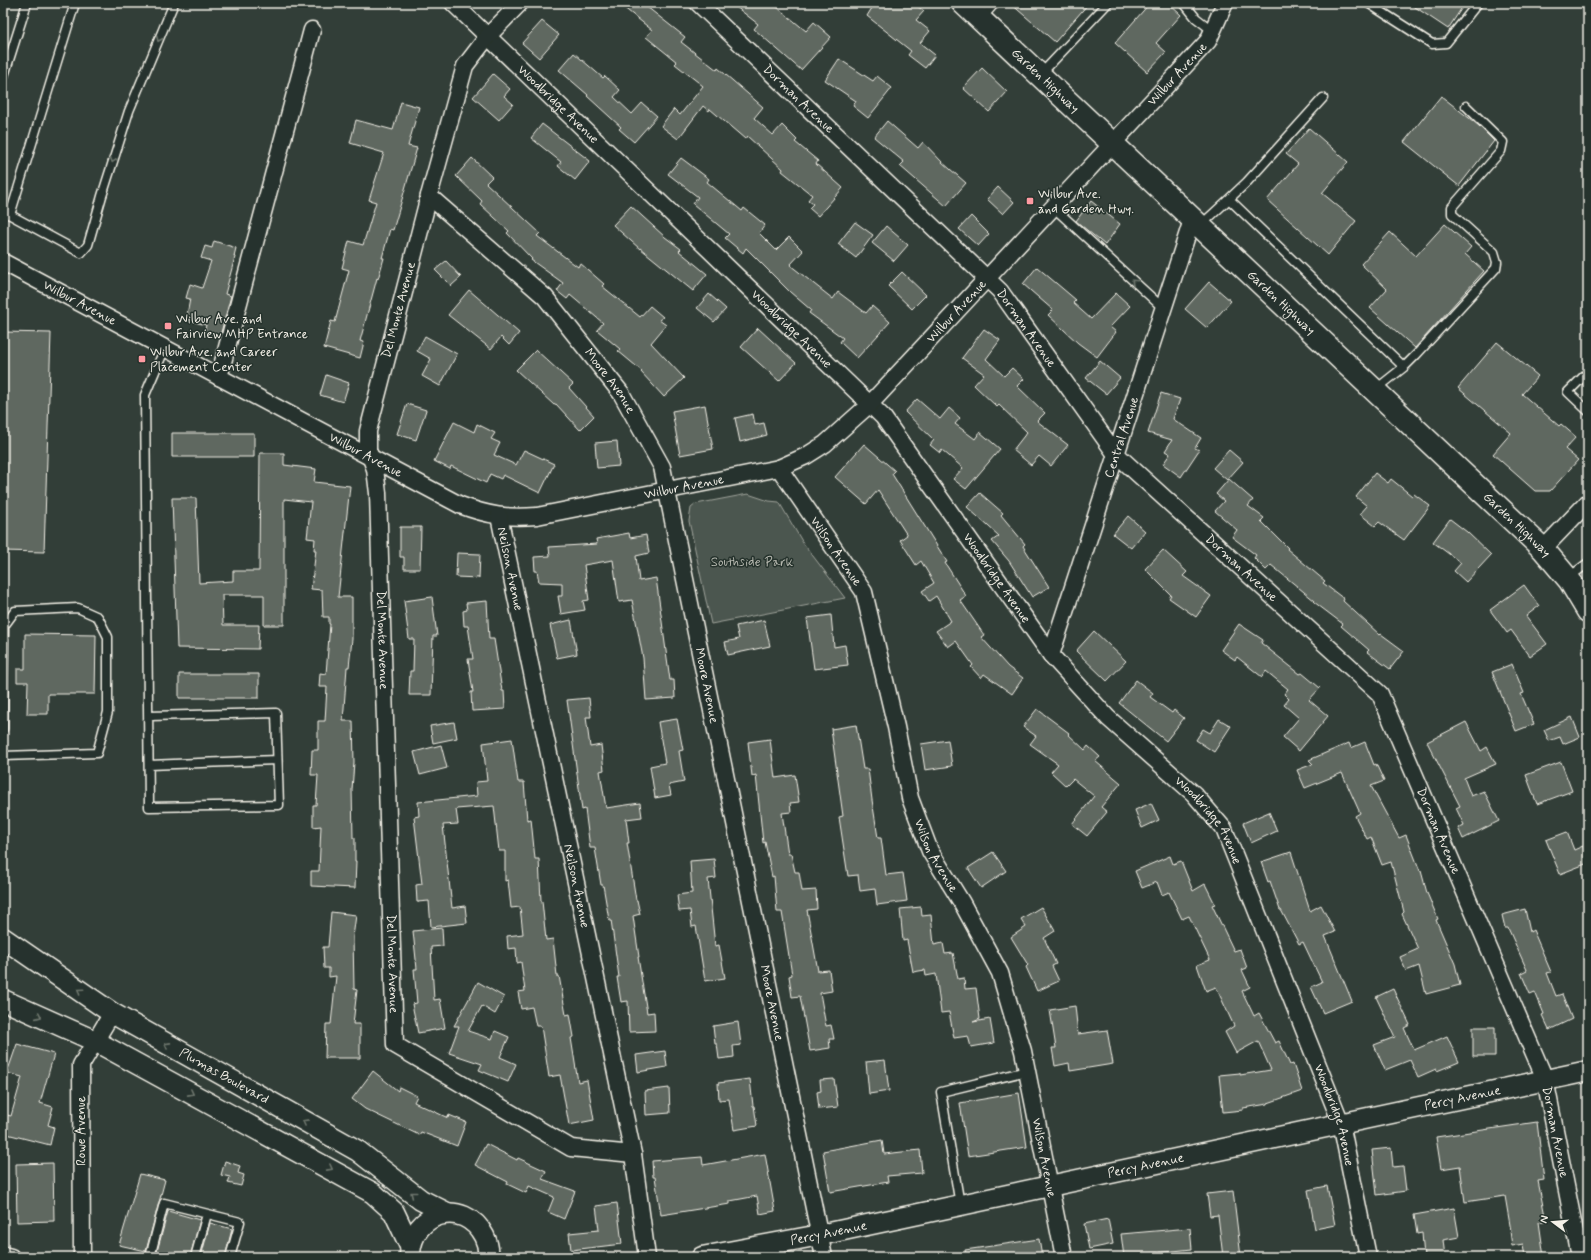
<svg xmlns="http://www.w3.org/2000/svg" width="1591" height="1260" font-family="Mynerve,sans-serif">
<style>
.green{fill:#4c564f;stroke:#a0a49c}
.building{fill:#5f6861;stroke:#f4f1e8}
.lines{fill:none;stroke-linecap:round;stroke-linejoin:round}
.service-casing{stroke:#f4f1e8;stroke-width:11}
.minor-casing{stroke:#f4f1e8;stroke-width:19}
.tertiary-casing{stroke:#f4f1e8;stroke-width:23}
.secondary-casing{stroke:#f4f1e8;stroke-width:25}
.service{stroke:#26332d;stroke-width:8}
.minor{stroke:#26332d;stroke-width:16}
.tertiary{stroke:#26332d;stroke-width:20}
.secondary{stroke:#26332d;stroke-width:22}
.oneway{stroke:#6e766e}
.poi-dot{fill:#ff9aa2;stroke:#26332d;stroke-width:1.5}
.labels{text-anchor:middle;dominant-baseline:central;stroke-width:3;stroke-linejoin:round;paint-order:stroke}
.street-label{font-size:13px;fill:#f4f1e8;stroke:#26332d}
.poi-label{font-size:13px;fill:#f4f1e8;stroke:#26332d;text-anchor:start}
.park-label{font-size:13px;fill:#b9bbb2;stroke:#26332d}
</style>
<rect width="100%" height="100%" fill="#323e38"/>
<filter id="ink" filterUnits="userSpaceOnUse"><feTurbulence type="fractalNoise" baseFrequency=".025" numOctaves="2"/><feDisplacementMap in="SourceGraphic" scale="8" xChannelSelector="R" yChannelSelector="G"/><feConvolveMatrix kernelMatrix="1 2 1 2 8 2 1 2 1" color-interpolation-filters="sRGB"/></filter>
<g filter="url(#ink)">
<!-- green -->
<path class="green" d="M748 494 769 501 779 502 803 543 845 598 711 624 689 521 691 508 696 504Z"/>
<!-- building -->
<path class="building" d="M618 3H642L685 37 681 42 717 70 718 68 763 107 754 118 773 135 782 125 797 140 795 142 818 161 816 164 843 188 818 216 809 208 813 204 808 200 812 195 782 171 783 169 747 136 745 139 710 109 709 111 703 106 678 139 661 126 674 109 680 115 703 86 675 64 677 62 646 37 652 30Z
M731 3H772L806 31 814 22 831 37 801 70 754 29 758 24Z
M875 3H913L924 11 916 20 930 31 920 43 935 55 925 68 908 55 911 51 867 16Z
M1010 3H1089L1055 42Z
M1150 3H1168L1181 15 1156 43 1166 52 1147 72 1115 43Z
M1409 3H1465L1448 29Z
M542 21 559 35 539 58 522 43Z
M574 53 603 78 605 76 620 90 614 97 632 114 642 103 657 116 634 142 619 129 621 127 587 96 588 95 559 70Z
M839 59 873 81 877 76 892 88 868 118 853 106 856 101 825 80Z
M982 68 1007 92 989 112 963 88Z
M493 74 510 89 504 96 513 104 499 120 473 97Z
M1441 96 1478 125 1494 141 1459 186 1404 142Z
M401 102 419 107 408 146 417 148 393 230 390 229 382 258H384L378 279 377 278 360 341 364 342 360 358 324 348 331 321 335 322 349 270 342 268 349 241 363 245 376 202 369 200 384 153 350 143 356 120 393 130Z
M887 121 918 148 923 142 942 162 966 183 946 206 900 166 904 162 874 137Z
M542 124 590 161 575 180 558 166 561 162 531 138Z
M1309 128 1348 162 1322 193 1356 221 1328 255 1267 200 1298 164 1286 154Z
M472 158 492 177 486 183 540 233 537 236 578 267 580 263 604 284 602 286 640 317 650 306 663 317 659 320 666 325 651 343 684 378 664 397 641 372 642 371 618 351 620 349 597 330 603 323 570 295 567 299 557 291 563 283 531 260 532 259 507 233 509 231 480 204 482 201 456 176Z
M681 158 709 179 707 182 742 211 744 208 765 225 759 233 776 250 789 237 803 251 790 265 833 299 838 292 866 313 872 306 890 322 857 358 840 342 843 338 809 313 811 310 790 292 746 248 743 253 725 238 729 234 693 204 698 197 668 174Z
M998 187 1014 202 1003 214 987 199Z
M1091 201 1120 224 1105 245 1076 221Z
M631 206 665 237 681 249 679 251 707 274 693 291 640 248V249L613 225Z
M971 216 989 234 978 246 959 229Z
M855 222 873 235 856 258 838 244Z
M1445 224 1471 247 1465 254 1484 271 1415 348 1370 308 1387 289 1361 264 1390 232 1416 256Z
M886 226 908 245 894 261 872 243Z
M214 241 236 248 234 256 235 257 225 294 231 296 220 336 204 333 206 325 186 320 190 299 186 298 190 284 202 288 211 261 201 258 205 246 212 248Z
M446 261 461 277 451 286 435 270Z
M1037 267 1076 300 1073 303 1091 319 1116 293 1130 306 1110 327 1116 332 1097 357 1078 343 1048 315 1053 310 1023 284Z
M902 272 926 295 912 309 888 286Z
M1209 282 1231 301 1207 328 1185 309Z
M469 290 519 333 509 345 501 337 491 349 448 315Z
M709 294 726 309 714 322 697 308Z
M758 328 796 363 779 381 741 347Z
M984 329 1000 340 986 359 1004 376 1012 368 1024 379 1017 386 1045 413 1037 421 1068 445 1051 466 1039 456 1031 465 1013 450 1027 432 999 405 997 407 974 385 984 374 962 358Z
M3 332 51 333 44 552 3 551Z
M425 336 457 354 440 386 422 376 431 359 417 351Z
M1497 342 1538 376 1522 394 1559 426 1561 424 1576 437 1565 449 1578 460 1550 491H1535L1493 454 1511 433 1458 388Z
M536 350 573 384 569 388 594 416 580 430 556 404 554 405 516 370Z
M1100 361 1120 378 1106 394 1086 378Z
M326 375 349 383 343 402 320 395Z
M1161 393 1180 399 1173 419 1201 438 1195 448 1199 450 1181 477 1163 464 1170 454 1165 451 1172 440 1148 433Z
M917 399 940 419 949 408 960 418 955 424 975 439 980 432 1000 449 966 489 953 479 963 468 942 450 940 453 930 445 934 440 905 412Z
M407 404 426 410 416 440 397 434Z
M705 405 713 449 680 455 672 411Z
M753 414 755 425 764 423 767 435 740 442 735 418Z
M454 422 474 432 477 424 495 433 491 439 500 443 494 455 516 465 524 450 554 464 540 493 503 475 501 479 490 474 486 483 451 466 450 469 434 461Z
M172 433H254V457H172Z
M617 441 619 466 597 468 595 443Z
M864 444 895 471 892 474 947 562 945 563 966 596 960 600 984 635 981 637 1008 667 1023 678 1012 694 984 674 981 678 971 667 973 665 956 641 948 647 936 631 951 621 936 596 929 601 922 591 934 583 921 561 916 565 900 540 907 535 878 490 866 504 835 477Z
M1229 450 1243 462 1227 480 1213 468Z
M260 453H284V465L316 469 314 482 350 486 338 597H352V639L349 667H347L343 721H353L354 762 352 790 353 838H355V861H356L355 888 311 886V871H319L321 826 313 827V805H316L318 775H311L312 750H318V721H325L327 687H319L320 673 326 674 330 624H329V617H323L322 590 311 589 316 550H314L315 539 307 538 311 502 284 499V625H264V595H222L223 625H259L258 649 177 648 172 498H196L199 583 233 581V571H259Z
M1375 473 1388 483 1391 479 1412 496 1414 494 1430 506 1404 540 1379 522 1375 526 1360 514 1367 506 1356 497Z
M1229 479 1253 500 1248 506 1264 518 1261 521 1288 548 1287 549 1325 581 1323 583 1344 599 1343 601 1380 635 1381 634 1404 651 1390 669 1367 652 1369 650 1341 626 1343 624 1314 602 1315 601 1271 565 1266 570 1254 558 1256 555 1232 537 1237 530 1215 511 1224 501 1216 494Z
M980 493 1003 513 1001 515 1025 544 1023 546 1049 587 1032 597 1009 561 992 541 999 536 967 507Z
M1128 516 1145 531 1131 548 1113 534Z
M1450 519 1467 532 1491 555 1466 582 1454 571 1461 563 1433 542Z
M400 527H421L420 569H404V557H400Z
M629 533 630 538 646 535 649 553 636 556 639 581 656 578 670 680H674L675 698 646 700 643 658 632 600 619 602 613 560 584 565 589 600 583 601 585 610 561 614 558 596H562V583L539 582 537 571H535L534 557 550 556 549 547 597 544 596 539Z
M1163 550 1187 572 1183 576 1211 596 1196 617 1169 598 1171 595 1145 569Z
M457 553 480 554 479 578 456 577Z
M1524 585 1539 606 1526 616 1547 644 1530 656 1511 630 1507 633 1490 610Z
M432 597 437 636H433L431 695H409L410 671H413L414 639H409L404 601Z
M487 601 489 639H494L502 691H504L505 709 472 711 471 692H473L468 659H473L468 626H464L463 611 467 610 466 603Z
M831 615 834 647 845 645 848 665 814 669 807 618Z
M571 620 577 654 557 658 550 625Z
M764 620 770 646 728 655 725 642 739 639 736 626Z
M1239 624 1263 640 1261 643 1300 674 1302 673 1320 688 1309 700 1328 716 1299 751 1283 737 1299 718 1284 705 1289 699 1284 694 1288 689 1266 671 1262 677 1237 657 1235 660 1221 650Z
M1094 631 1126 661 1107 681 1076 651Z
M25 634 96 635 95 694H48V714H27L28 682H17V669H25Z
M1512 664 1524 693 1521 694 1534 724 1516 731 1492 672Z
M179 674H259V698H179Z
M1136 680 1153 693 1150 697 1172 713 1174 710 1184 718 1166 741 1119 703Z
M589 698 591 717H586L590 747 601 745 604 770 600 771 606 808 640 803 642 817 626 819 629 843H627L636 900H637L640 914 633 916 639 957H638L647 1013 654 1012 655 1031 629 1032 628 1001 621 1002 617 977H619L611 920H609L603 885H601L595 848H590L585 809 582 810 567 700Z
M1037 709 1069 733 1068 734 1085 750 1088 746 1100 757 1095 761 1121 783 1101 807 1107 812 1087 836 1072 824 1094 796 1073 779 1066 786 1051 772 1058 764 1030 744 1036 736 1023 727Z
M1572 717 1580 737 1563 744 1560 737 1549 741 1544 730Z
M677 719 683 750 679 751 684 782 669 785 671 795 655 798 650 766 665 763 658 722Z
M1219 719 1231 726 1214 752 1196 740 1203 729 1210 733Z
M454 722 457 738 433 743 430 726Z
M1466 722 1481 751 1487 747 1496 764 1464 778 1471 796 1484 791 1499 821 1463 839 1458 828 1464 825 1456 808 1460 806 1427 742Z
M856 725 863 769H868L872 800 878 838H881L886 875 903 873 907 901 877 905 875 889 860 891 858 875 848 876 839 817 843 816 831 729Z
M512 739 518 782H524L527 820 531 819 535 859H539L541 901H542L546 940 553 939 557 976H559L566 1015 570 1014 574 1037 571 1038 578 1082 587 1080 594 1120 569 1125 560 1075 549 1077 541 1026H536L532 1007 521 1009 518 992 525 991 521 962 517 963 516 948 508 949 507 936 523 934 520 907 511 908 508 880 505 881V851H499L494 806 456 809 458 824 443 825 452 908 465 906 467 923 431 927 429 901 417 902 416 885 422 884 414 817 419 816 418 802 477 796 476 782 487 781 483 743Z
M770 739 775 778 795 775 799 802 790 803 791 812 782 813 788 854H791L795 872H799L802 891 816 890 817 909 807 910 818 971 829 970 832 991 820 993 826 1026 831 1025 834 1039H829L830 1048 810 1051 800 996 792 997 789 976 792 975 782 912H777L774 876 772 877 765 842 763 843 756 775 752 776 748 742Z
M948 740 952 766 925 770 921 744Z
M1365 742 1374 765 1376 764 1384 781 1371 786 1399 838 1406 835 1420 871H1421L1427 893 1438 919 1436 920 1455 964 1460 985 1426 994 1419 966 1406 971 1400 957 1418 949 1402 914 1404 912 1391 862 1382 865 1371 837 1367 839 1355 816 1360 813 1342 773 1305 788 1297 770 1313 764 1309 760 1349 743 1351 748Z
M441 745 447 768 420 775 414 752Z
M1561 762 1572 791 1537 804 1526 775Z
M1151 803 1159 820 1142 828 1135 810Z
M1269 812 1277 831 1251 843 1243 823Z
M1567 832 1574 850 1583 846 1588 858V863L1560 874 1546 840Z
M993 852 1006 871 981 888 968 868Z
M1291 852 1310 911 1321 905 1335 932 1325 936 1352 1001 1323 1013 1311 987 1322 982 1303 942 1299 944 1281 910H1280L1270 881 1268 882 1261 862Z
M1170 856 1173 864 1181 861 1193 891 1205 884 1215 904 1212 905 1234 951 1240 949 1247 968 1242 970 1250 987 1242 991 1254 1016 1259 1013 1275 1043 1279 1041 1290 1065 1293 1064 1302 1091 1268 1103V1104L1243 1108V1110L1223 1112 1219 1075 1240 1073V1075L1271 1070 1258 1041 1236 1053 1225 1032 1234 1026 1216 987 1206 991 1197 965 1210 960 1189 916 1182 919 1169 892 1162 895 1157 882 1142 888 1135 871Z
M714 859 716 878 708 879 715 946 719 945 725 978 705 981 696 926 692 927 690 910 679 911 677 895 692 893 690 861Z
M921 907 922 916 931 915 934 945 943 943 945 954 953 953 958 979 964 978 965 989 976 988 980 1019 973 1022 990 1019 994 1043 971 1047 968 1036 954 1038 949 1012 941 1013 936 974 926 976 925 970 913 972 907 940 903 941 900 909Z
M1041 907 1055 931 1044 938 1056 964 1052 966 1059 981 1037 991 1026 967 1028 965 1011 937 1026 927 1021 919Z
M1525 909 1530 932 1533 930 1551 972 1547 973 1556 996 1562 994 1572 1019 1549 1030 1542 1015 1544 1014 1535 992 1530 994 1521 973 1527 970 1508 928H1505L1502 915Z
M331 912 356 915 353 937 354 989 357 990 353 1024H360V1058H325L326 1024H331L336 976 329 977V968H324L323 947H328Z
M442 928 443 946 431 947 434 1000 440 999 445 1028 418 1033 412 1004 417 1003 414 969H417L413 931Z
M478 982 504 997 495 1014 482 1006 468 1031 492 1039 495 1031 509 1037 500 1057 516 1064 508 1082 479 1070 482 1064 449 1053 459 1026H454Z
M1393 989 1410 1025 1404 1028 1414 1050 1447 1036 1459 1062 1437 1071 1436 1069 1418 1077 1410 1060 1385 1070 1374 1045 1395 1037 1376 997Z
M1075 1006 1078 1034 1107 1030 1113 1064 1070 1071 1069 1063 1055 1066 1052 1048H1056L1050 1010Z
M738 1022 741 1045 733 1046 734 1057 719 1059 717 1044H715L713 1026Z
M1473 1027H1495V1056H1473Z
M17 1044 54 1054 40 1103 53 1107 48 1125 54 1127 50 1145 3 1133V1114L11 1116 22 1077 7 1073Z
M665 1051 667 1067 638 1072 636 1055Z
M885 1060 889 1091 869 1094 866 1062Z
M373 1071 398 1091 399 1087 417 1096 414 1102 448 1118 449 1115 466 1122 457 1146 421 1132 419 1135 365 1109 352 1099Z
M750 1079 753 1106H754L757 1126 734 1130 729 1099 719 1100 718 1083Z
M834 1079 838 1107 819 1109 817 1092 821 1091 820 1080Z
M669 1088 670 1113 646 1115 645 1091Z
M1019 1093 1027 1147 968 1156 960 1103Z
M1537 1122 1544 1180 1538 1181 1546 1221 1539 1222 1544 1257H1525L1523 1244 1512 1246 1510 1231H1511L1505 1196 1465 1202 1460 1166 1441 1169 1436 1137Z
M882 1140 884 1154 920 1150 922 1173 887 1176 888 1182 830 1192 823 1151Z
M486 1144 517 1160 518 1158 546 1171 542 1179 575 1191 564 1219 548 1212 554 1197 529 1186 526 1193 507 1184 508 1182 475 1165Z
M1391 1148 1393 1167 1403 1166 1406 1191 1377 1195 1372 1150Z
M765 1154 775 1211 760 1214 757 1196 730 1201V1204L661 1215 655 1177H653L652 1161 702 1157 703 1165Z
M225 1161 240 1166 238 1173 244 1175 241 1186 228 1183 230 1177 221 1175Z
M53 1163 54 1221 17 1222 16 1164Z
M140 1174 165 1180 146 1251 119 1245Z
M1327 1186 1335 1225 1315 1229 1308 1190Z
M1233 1191 1241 1257H1223L1218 1215 1210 1216 1207 1194Z
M617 1203 622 1244 571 1250 569 1233 599 1230 596 1206Z
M1454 1208 1459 1237 1443 1240 1445 1257H1424L1422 1233 1417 1234 1414 1215Z
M168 1211 200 1220 190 1257H164L156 1255Z
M1108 1219 1113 1244 1089 1249 1084 1224Z
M210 1223 232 1229 225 1257H201Z
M1190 1228 1192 1249 1145 1254V1257H1124L1121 1234Z
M1039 1239 1042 1257H966L965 1250Z"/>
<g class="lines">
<defs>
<path id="service" d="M1184 3 1196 18 1213 31
M1368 3 1432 44 1446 43 1478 3
M981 19 995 3
M1040 75 1108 3
M3 79 27 3
M1229 199 1247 182 1323 98
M1053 207 1163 308
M3 211 81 253 88 245 102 196 129 111 174 3
M10 215 75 3
M1201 225 1229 199 1404 367
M1588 372 1568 392 1588 411
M1375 390 1404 367 1416 355 1496 268 1497 262 1494 252 1452 214V207L1501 151 1503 142 1466 106
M1568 578 1588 563
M149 716 276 713 279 805 149 807 145 395 165 348
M3 729 4 626 15 611 78 608 98 617 108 637V712L97 753 3 756
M149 765 277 760
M960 1205 941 1092 1027 1071
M150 1257 164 1203 240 1222 230 1257
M195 1257 207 1214"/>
<g id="minor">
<path id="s1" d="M453 3 883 417 1051 655 1108 718 1194 794 1224 829 1341 1123 1368 1257"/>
<path id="s2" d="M520 3 488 36 465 66 429 196 368 431V450L375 469 378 493 395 1045 571 1148 633 1154"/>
<path id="s3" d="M698 3 1000 291 1115 453 1380 694 1545 1079 1580 1257"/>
<path id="s4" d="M429 196 545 297 621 393 662 467 824 1257"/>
<path id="s5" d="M3 262 460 505C489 516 507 518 537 516L779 468 806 456 825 444 870 404 1208 41 1225 3"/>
<path d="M219 377 312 30"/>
<path id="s6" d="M779 468 864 592 896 727 910 798 930 851 962 903 1000 973 1023 1051 1064 1257"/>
<path id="s7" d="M499 516 633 1154 647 1257"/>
<path d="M1543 549 1588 502"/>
<path id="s8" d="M1051 655 1192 220"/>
<path d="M3 1255 11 1257"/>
<path d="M82 1257 81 1065 112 1013"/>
</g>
<g id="tertiary">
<path id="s9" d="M3 938 112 1013 358 1151 421 1200 447 1213"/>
<path d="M3 1000 95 1041 373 1193 394 1212 410 1246"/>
<path d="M410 1255C411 1212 464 1197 484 1236 487 1242 489 1250 488 1257"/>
<path id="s10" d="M702 1257 820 1235 1588 1071"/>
</g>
<g id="secondary">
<path id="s11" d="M963 3 1543 549 1570 581 1588 611"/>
</g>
</defs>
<!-- service casing -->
<use href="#service" class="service-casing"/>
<!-- minor casing -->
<use href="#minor" class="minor-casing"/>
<!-- tertiary casing -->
<use href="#tertiary" class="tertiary-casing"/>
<!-- secondary casing -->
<use href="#secondary" class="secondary-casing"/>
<!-- service -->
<use href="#service" class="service"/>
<!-- minor -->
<use href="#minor" class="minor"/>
<!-- tertiary -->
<use href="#tertiary" class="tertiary"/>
<!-- secondary -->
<use href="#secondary" class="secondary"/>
</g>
<!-- one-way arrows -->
<defs><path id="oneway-chevron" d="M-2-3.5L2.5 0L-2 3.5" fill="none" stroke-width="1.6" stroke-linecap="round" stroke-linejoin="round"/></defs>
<g class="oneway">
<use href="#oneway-chevron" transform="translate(159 39) rotate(113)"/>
<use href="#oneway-chevron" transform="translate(113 160) rotate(108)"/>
<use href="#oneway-chevron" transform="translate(1134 282) rotate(-137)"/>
<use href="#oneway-chevron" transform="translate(80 991) rotate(-145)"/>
<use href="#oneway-chevron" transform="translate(39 1016) rotate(24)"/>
<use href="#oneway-chevron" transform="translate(167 1045) rotate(-151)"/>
<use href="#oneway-chevron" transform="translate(191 1093) rotate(28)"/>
<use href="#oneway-chevron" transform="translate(305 1122) rotate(-151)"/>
<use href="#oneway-chevron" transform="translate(330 1168) rotate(28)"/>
<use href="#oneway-chevron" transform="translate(413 1194) rotate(-142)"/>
</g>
</g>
<!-- markers -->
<g class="poi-dot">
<rect x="1026" y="197" width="8" height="8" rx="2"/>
<rect x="164" y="322" width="8" height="8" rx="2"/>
<rect x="138" y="355" width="8" height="8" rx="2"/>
</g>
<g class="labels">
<!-- street labels -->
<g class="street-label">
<text stroke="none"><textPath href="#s5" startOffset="1406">Wilbur Avenue</textPath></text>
<text stroke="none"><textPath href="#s11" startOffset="113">Garden Highway</textPath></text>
<text stroke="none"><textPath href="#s3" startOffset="139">Dorman Avenue</textPath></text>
<text stroke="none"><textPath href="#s1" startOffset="146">Woodbridge Avenue</textPath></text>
<text stroke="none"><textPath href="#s5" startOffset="87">Wilbur Avenue</textPath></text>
<text stroke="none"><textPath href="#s11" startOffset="437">Garden Highway</textPath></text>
<text transform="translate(399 310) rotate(-75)">Del Monte Avenue</text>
<text stroke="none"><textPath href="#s5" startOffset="1082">Wilbur Avenue</textPath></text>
<text stroke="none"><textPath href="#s1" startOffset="470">Woodbridge Avenue</textPath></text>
<text stroke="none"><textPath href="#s3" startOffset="463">Dorman Avenue</textPath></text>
<text stroke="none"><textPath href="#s4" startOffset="260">Moore Avenue</textPath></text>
<text stroke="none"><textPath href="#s8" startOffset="229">Central Avenue</textPath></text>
<text stroke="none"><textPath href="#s5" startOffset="411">Wilbur Avenue</textPath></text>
<text stroke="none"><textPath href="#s5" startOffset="746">Wilbur Avenue</textPath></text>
<text stroke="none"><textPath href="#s11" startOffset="761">Garden Highway</textPath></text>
<text stroke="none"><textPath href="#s6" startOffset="101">Wilson Avenue</textPath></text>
<text stroke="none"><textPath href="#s3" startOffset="787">Dorman Avenue</textPath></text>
<text stroke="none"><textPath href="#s7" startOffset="54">Neilson Avenue</textPath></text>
<text stroke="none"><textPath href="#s1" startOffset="794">Woodbridge Avenue</textPath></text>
<text stroke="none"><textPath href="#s2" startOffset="672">Del Monte Avenue</textPath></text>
<text stroke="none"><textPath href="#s4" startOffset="584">Moore Avenue</textPath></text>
<text stroke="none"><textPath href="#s1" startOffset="1118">Woodbridge Avenue</textPath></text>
<text stroke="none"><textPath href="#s3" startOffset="1123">Dorman Avenue</textPath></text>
<text stroke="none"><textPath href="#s6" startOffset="425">Wilson Avenue</textPath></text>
<text stroke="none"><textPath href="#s7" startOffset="378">Neilson Avenue</textPath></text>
<text stroke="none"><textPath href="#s2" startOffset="996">Del Monte Avenue</textPath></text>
<text stroke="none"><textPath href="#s4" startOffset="908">Moore Avenue</textPath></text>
<text stroke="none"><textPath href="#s9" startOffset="261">Plumas Boulevard</textPath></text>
<text stroke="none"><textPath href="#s10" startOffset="777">Percy Avenue</textPath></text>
<text stroke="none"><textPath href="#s1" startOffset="1441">Woodbridge Avenue</textPath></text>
<text transform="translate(81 1131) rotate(-90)">Rowe Avenue</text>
<text stroke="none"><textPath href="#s3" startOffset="1447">Dorman Avenue</textPath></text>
<text stroke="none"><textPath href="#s6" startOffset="749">Wilson Avenue</textPath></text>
<text stroke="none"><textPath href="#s10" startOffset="453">Percy Avenue</textPath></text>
<text stroke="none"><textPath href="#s10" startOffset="129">Percy Avenue</textPath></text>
</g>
<!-- poi labels -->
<g class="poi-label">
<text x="1038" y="194">Wilbur Ave.<tspan x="1038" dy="15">and Garden Hwy.</tspan></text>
<text x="176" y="319">Wilbur Ave. and<tspan x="176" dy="15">Fairview MHP Entrance</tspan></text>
<text x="150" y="352">Wilbur Ave. and Career<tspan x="150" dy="15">Placement Center</tspan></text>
</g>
<!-- park labels -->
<g class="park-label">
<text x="752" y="562">Southside Park</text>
</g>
</g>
<!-- margin -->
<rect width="1591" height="1260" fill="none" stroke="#26332d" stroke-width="16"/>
<rect x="8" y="8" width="1575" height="1244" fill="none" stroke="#f4f1e8" stroke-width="1.5" filter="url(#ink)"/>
<!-- north arrow -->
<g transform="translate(1553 1222) rotate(286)" stroke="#26332d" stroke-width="3" paint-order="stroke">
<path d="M0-3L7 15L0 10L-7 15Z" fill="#f4f1e8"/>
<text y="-6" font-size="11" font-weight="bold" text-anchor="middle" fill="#f4f1e8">N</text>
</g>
</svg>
